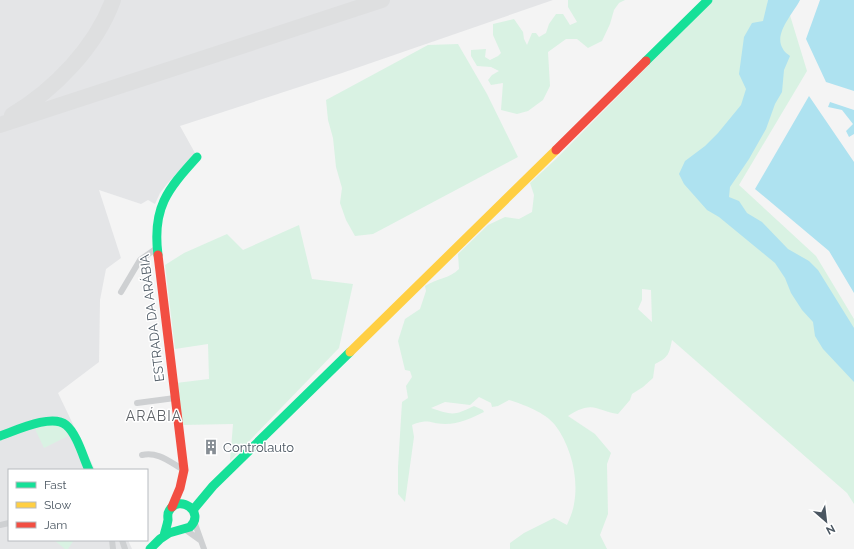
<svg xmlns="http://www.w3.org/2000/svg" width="854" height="549" font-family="Raleway,sans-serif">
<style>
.airport{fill:#e4e5e7}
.green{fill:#d9f2e3;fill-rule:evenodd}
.water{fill:#aee2f0}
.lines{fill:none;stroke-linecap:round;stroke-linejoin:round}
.taxiway{stroke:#dedfe0;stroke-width:16}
.street{stroke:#ced0d2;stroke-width:6}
.fast{stroke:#16e098;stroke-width:9}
.slow{stroke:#ffcf43;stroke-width:9}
.jam{stroke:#f24e42;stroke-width:9}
.labels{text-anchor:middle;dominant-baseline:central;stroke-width:3;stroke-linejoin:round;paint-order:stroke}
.street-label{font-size:13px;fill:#4a5661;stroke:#fff}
.poi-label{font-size:13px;fill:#4a5661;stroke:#fff;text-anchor:start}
.neighbourhood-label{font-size:14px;letter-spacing:1px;fill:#5f6368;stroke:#fff}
</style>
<rect width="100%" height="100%" fill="#f4f4f4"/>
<!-- airport -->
<path class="airport" d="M0 0H553L342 73 180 126 195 153 167 184 160 193 155 204 148 200 141 204 99 190 121 258 106 269 100 300 99 362 58 393 95 470H9V540H128L132 549H0Z"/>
<!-- green -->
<path class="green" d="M568 0H625L619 3 614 10 610 24 602 41 588 48 577 39H566L548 52 550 86 543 100 528 111 517 114 501 110 503 83 491 85 488 80 492 75 499 71 491 67 477 66 471 56V50L486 49 485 57 490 60 498 56 501 53 493 35V24L514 19 523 32 524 39 527 45 532 33H536L539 37 546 33 549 24 556 14H563L570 25 577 22 568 7Z
M713 0H768L767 7 789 12 807 71 739 185 816 256 854 319V504L847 493 672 340C669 354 669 357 655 364L653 378 643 387 632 394 630 400 618 414C610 413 604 410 596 408 587 405 575 411 568 416L595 434 611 453 607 464 608 514 600 535 607 549H510V543L524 533 554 518 567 525C570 518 573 511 574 504 579 478 571 446 555 425 546 413 523 404 509 400L498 406 492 407 491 403 479 397 470 405 445 402 431 408C452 415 454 416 474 406L483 410 484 412C471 418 460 424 445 424 430 424 429 418 412 425L414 437 405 502 398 494V467L402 402 408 398 406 386 412 377 410 371 405 370 398 341 405 319 420 309 426 291 425 286C437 278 449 279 459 269L458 254 488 225 505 217 519 219 532 212 534 195 530 183 556 159ZM642 289 651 290 652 322 638 309 642 300Z
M458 44 487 94 518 157 373 234 355 236 346 220 340 203 342 188 336 167 333 138 328 120 326 100 428 45Z
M299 225 312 279 353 284 339 348 230 461 233 424 181 425 176 383 209 379 208 344 175 349 165 265 184 253 227 234 243 250Z
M51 424C59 423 65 429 68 436L44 448 35 429Z
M54 540H74L68 549H65Z"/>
<!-- water -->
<path class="water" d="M768 0H800C793 14 773 34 783 49 784 52 788 54 790 56L784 70 782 92 775 104 766 129 749 159 730 187 729 197 739 201 747 213 762 222 788 249 809 261 818 270 854 328V382L823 349 815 336 813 322 802 310 791 293 785 278 775 263 719 217 707 210 684 184 679 174 685 161 705 146 718 133 741 105 746 89 739 74 744 37 752 23 763 21Z
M820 0H854V91L826 82 806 39Z
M809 96 854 162V293L829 251 755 189Z
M830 102 854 110V134L849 137 846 131 853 124 842 110 828 107Z"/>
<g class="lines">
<!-- taxiway -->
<path class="taxiway" d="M12 115C54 90 96 47 113 0
M0 125 382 0"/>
<!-- street -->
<path class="street" d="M121 292 140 260 157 248
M137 403 175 398
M142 455C158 451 171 463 184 470
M194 521 204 549
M0 525 9 523
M186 530 200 540
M112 540 113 549
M122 540 125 549"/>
<!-- fast -->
<path class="fast" d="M646 61 708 0
M158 255C152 208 167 190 197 157
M0 436C15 431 52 413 66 425 77 434 83 457 89 470
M193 510 213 486 350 352
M150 549 160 539 169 533 190 527C206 512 179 493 169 511 167 514 168 517 168 520 167 526 165 531 164 536"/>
<!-- slow -->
<path class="slow" d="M350 352 556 150"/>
<!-- jam -->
<path class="jam" d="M556 150 646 61
M158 255 184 470 180 488 172 507"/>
</g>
<!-- icons -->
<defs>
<symbol id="building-bare" viewBox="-9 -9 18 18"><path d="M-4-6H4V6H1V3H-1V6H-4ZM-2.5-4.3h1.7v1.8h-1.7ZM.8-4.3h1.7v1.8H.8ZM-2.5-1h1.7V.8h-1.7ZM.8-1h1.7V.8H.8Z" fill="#868d94" stroke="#fff" stroke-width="2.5" paint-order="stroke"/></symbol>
</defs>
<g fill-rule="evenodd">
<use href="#building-bare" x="200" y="436" width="22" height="22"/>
</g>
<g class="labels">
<!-- street labels -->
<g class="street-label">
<text transform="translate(152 318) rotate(-97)">ESTRADA DA ARÁBIA</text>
</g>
<!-- poi labels -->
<g class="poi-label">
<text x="223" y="447">Controlauto</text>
</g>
<!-- neighbourhood labels -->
<g class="neighbourhood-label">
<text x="154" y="416">ARÁBIA</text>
</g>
</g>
<!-- legend -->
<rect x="8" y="469" width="140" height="72" fill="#ffffff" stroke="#b7bbc0"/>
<rect x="16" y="482" width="20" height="6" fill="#16e098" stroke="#b7bbc0"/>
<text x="44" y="489" font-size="12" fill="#4a5661">Fast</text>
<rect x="16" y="502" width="20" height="6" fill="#ffcf43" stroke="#b7bbc0"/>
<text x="44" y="509" font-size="12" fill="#4a5661">Slow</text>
<rect x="16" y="522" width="20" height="6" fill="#f24e42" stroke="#b7bbc0"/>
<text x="44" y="529" font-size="12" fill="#4a5661">Jam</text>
<!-- north arrow -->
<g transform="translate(826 521) rotate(152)" stroke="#ffffff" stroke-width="3" paint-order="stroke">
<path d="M0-3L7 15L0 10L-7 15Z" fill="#4a5661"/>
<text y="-6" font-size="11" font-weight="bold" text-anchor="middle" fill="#4a5661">N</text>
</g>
</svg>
